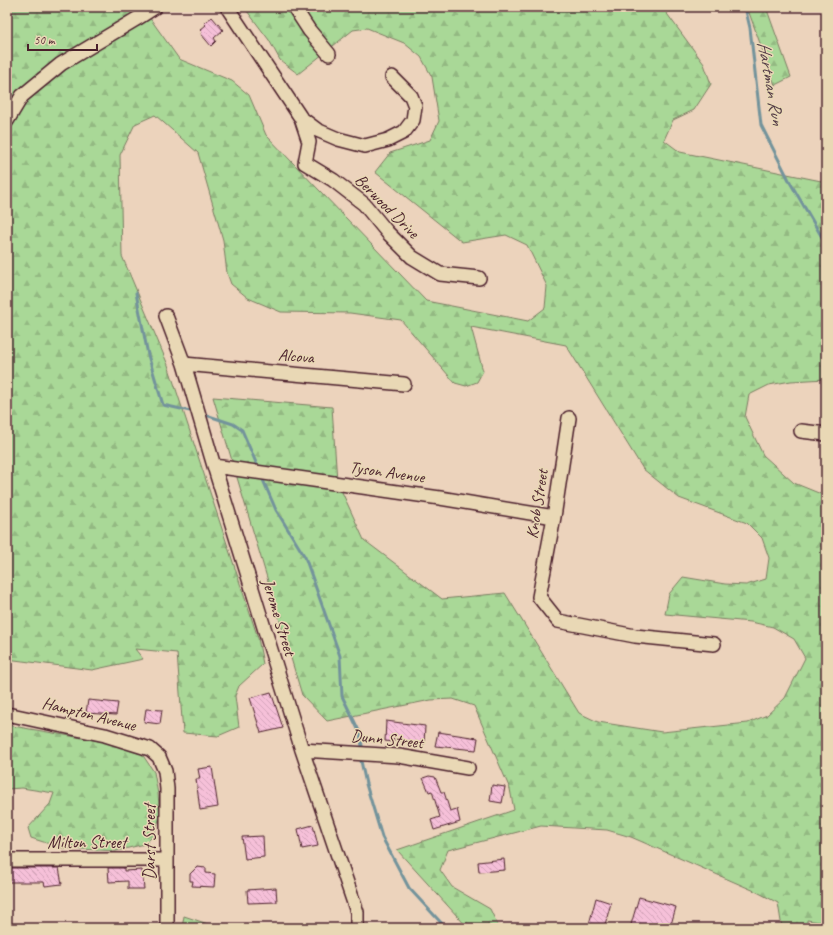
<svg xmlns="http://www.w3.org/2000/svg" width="833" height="935" font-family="Caveat,sans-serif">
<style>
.forest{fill:url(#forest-firs);stroke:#7a7c61}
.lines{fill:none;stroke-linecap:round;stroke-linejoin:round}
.stream{stroke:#73939b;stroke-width:3}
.building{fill:url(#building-back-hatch);stroke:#4a1f2b}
.minor-casing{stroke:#4a1f2b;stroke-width:16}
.minor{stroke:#e9d8b5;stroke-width:13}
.labels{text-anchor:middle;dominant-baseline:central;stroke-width:3;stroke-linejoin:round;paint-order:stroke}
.street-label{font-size:17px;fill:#4a1f2b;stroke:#e9d8b5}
.water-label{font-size:18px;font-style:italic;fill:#543c47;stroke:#e9d8b5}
</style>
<defs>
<pattern id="forest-firs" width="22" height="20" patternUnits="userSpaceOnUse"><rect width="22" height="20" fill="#a9d897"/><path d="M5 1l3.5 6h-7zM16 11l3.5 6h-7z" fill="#93b982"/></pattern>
<pattern id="building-back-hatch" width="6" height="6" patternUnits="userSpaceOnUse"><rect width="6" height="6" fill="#f6c0d9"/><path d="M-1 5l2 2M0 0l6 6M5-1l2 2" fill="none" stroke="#d4a5ba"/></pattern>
</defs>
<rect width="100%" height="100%" fill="#ecd3bc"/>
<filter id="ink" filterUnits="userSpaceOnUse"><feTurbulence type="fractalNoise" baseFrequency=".025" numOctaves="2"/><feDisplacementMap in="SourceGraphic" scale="8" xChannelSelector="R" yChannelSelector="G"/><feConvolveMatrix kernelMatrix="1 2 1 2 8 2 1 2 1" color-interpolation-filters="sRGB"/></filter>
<g filter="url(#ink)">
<!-- forest -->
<path class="forest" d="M7 7H142L179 59 232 81 249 95 266 135 426 301 528 321 545 308 547 286 527 245 506 235 462 242 375 172 390 153 430 140 439 121 432 77 421 57 404 43 367 28 353 30 298 74 280 60 269 40 244 7H662L704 64 711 84 694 110 673 120 664 140 680 152 826 182V379L791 381 769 385 749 395 745 417 763 455 794 483 826 496V923L807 920V928H782L778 903 757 892 631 837 607 830 541 826 448 850 440 870 452 887 490 909 499 928H468L397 850 514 810 510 789 474 706 453 699 431 700 327 721 302 695 213 397 332 407 337 481 364 540 442 599 505 593 579 713 598 722 662 732 748 723 767 715 785 698 805 658 794 639 773 627 751 622 665 614 669 594 683 577 725 584 746 585 766 579 769 558 762 538 747 523 679 498 643 469 566 345 471 327 483 371 477 382 466 386 455 383 401 320 350 313 281 312 248 298 231 284 227 273 223 240 198 153 155 115 135 124 120 155 122 256 168 365 258 638 263 664 239 686 235 696 239 727 218 736 183 733 177 653 135 649 143 659 92 670 7 659Z
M747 7H766L791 77 775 85Z
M7 725 134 747 142 754 154 772 158 794 160 817 153 836 145 844 116 851 62 848 31 838 28 828 50 804 54 793 22 788 7 789Z
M184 916 220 928H182Z"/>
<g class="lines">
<!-- stream -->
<path class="stream" d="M745 7 750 28 761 125 791 184 826 244
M136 293 148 355 163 405 190 411
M206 415 233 424 242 430 257 465
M263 480 276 510 305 557 340 656 342 696 360 733 362 746
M361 761 366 784 382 837 409 888 446 928"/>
</g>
<!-- building -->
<path class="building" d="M212 17 223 30 214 38 216 41 211 46 201 34 202 32 200 30 206 25 204 23Z
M271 692 283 728 261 733 250 698Z
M88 700 118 703 116 715 86 713Z
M146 709 162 710 160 724 144 722Z
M386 721 425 726 424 744 419 743 420 744H411V743L393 739V742L385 741Z
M438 732 478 738 476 750 435 746Z
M212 767 218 807 200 810 196 779H200L198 769Z
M429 776 435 777 441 792H444L450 811 457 809 460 822 434 830 431 820 440 817 432 791 429 792 423 778Z
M492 785 505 787 502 803 490 801Z
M313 825 318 846 302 849 298 829Z
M263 836 264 857 245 859 242 837Z
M504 859 505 870 479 872 478 862Z
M197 867 206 868V873L215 874 214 887 192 886 193 881H190V874Z
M11 868H59L62 884 45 886 44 882H7V869Z
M108 868H124V871L142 870 144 889H128V881L109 882Z
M276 888 277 902 248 903 247 890Z
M639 897 676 907 670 928H630Z
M596 898 611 903 604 928H588Z"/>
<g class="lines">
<defs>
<path id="minor" d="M227 7 301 118 309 142 305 163 333 180 364 204 387 232 412 257 440 274 479 278
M294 7 309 30 329 54
M301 118 317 130 338 139 365 146 388 140 404 132 413 120 415 106 411 96 392 77
M7 121 22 96 61 64 138 18 155 7
M166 316 184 364 214 466 302 750 357 912V928
M184 364 404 384
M569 418 554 517 539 597 558 621 635 636 714 644
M801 431 826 434
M214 466 440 498 554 517
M7 714 105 735 150 749 159 757 165 771 167 789V928
M302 750 399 756 468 768
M7 860H167"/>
</defs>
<!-- minor casing -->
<use href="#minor" class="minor-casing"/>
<!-- minor -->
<use href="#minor" class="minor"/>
</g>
</g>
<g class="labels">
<!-- street labels -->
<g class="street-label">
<text transform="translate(387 206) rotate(45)">Berwood Drive</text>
<text transform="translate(296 356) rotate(5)">Alcova</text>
<text transform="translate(387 472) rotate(8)">Tyson Avenue</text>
<text transform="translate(537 504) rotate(-81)">Knob Street</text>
<text transform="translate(279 617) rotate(73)">Jerome Street</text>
<text transform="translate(89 714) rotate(14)">Hampton Avenue</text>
<text transform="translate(387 739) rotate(6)">Dunn Street</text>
<text x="87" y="842">Milton Street</text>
<text transform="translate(149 842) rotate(-90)">Darst Street</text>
</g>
<!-- water labels -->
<g class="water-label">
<text transform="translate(771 83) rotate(80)">Hartman Run</text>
</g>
</g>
<!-- margin -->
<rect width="833" height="935" fill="none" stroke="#e9d8b5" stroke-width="24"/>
<rect x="12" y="12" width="809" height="911" fill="none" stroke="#4a1f2b" stroke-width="1.5" filter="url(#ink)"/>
<!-- scale -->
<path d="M28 44v6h69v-6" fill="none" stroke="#4a1f2b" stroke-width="2"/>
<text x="34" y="44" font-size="12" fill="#4a1f2b" stroke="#e9d8b5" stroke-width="3" paint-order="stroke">50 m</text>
</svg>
